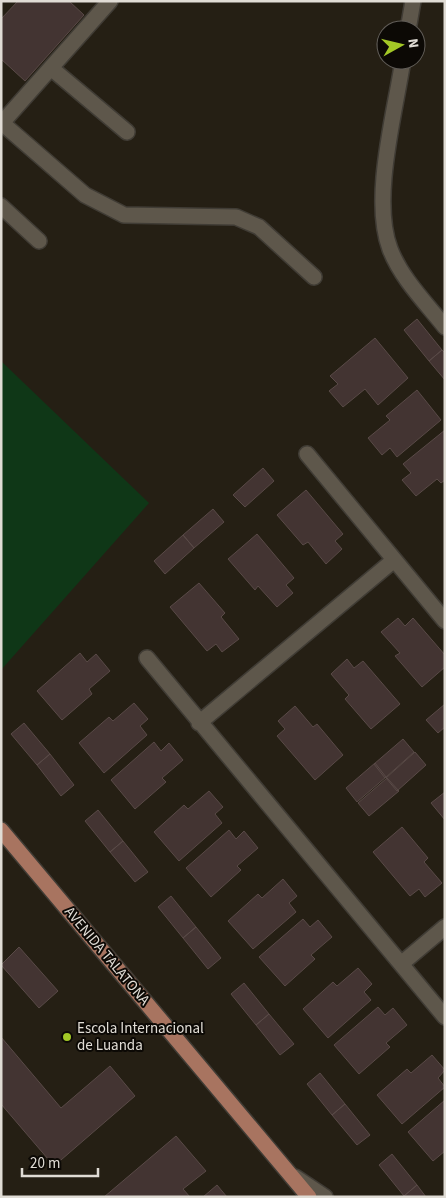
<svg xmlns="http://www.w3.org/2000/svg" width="446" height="1198" viewBox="0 0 446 1198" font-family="'Source Sans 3',sans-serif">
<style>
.green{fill:#0f3717}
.building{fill:#433432;stroke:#594a47}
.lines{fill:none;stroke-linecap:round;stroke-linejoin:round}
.minor-casing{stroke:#403c35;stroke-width:18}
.major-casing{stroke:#403c35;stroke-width:18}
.minor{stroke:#5e574b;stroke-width:15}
.major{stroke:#a87460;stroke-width:15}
.poi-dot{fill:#a3c826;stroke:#0c0905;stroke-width:2}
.labels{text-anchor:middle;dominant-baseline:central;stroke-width:4;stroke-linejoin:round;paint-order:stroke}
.street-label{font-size:15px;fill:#e0dcd5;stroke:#0c0905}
.poi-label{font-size:15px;fill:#e0dcd5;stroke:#0c0905;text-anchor:start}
</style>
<rect width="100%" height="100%" fill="#251f14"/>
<path class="green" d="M 1,361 L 149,503 L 1,670 Z"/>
<path class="building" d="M 18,1 L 69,1 L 84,15 L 25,81 L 1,59 L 1,19 Z
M 417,319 L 442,350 L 429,361 L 404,330 Z
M 375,338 L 408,378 L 378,405 L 365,389 L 343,407 L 329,391 L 338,384 L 330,376 Z
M 442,350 L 445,353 L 445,380 L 429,361 Z
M 417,390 L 441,420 L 397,457 L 390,448 L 382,455 L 368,438 L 390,420 L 386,416 Z
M 445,430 L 445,480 L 441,483 L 437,479 L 416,496 L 402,480 L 411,473 L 403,464 Z
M 263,468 L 274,481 L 245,507 L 233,495 Z
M 306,490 L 343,534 L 335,541 L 342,549 L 326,564 L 308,542 L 303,545 L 277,515 Z
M 213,509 L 224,522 L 194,548 L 183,535 Z
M 257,534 L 294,578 L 286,585 L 293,593 L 277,607 L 258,586 L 255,590 L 228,559 Z
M 183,535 L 194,548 L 165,574 L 154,561 Z
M 199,583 L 225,613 L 221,617 L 239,639 L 222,652 L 216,644 L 207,651 L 170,607 Z
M 398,618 L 405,626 L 413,618 L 445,655 L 445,667 L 422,687 L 395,656 L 400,653 L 381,632 Z
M 80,653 L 87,662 L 96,654 L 110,671 L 89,689 L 92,694 L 62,720 L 37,691 Z
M 347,659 L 354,668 L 363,661 L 400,704 L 371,729 L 345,699 L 349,695 L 331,674 Z
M 134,703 L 148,719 L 140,726 L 147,735 L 104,773 L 79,743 L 109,717 L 113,721 Z
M 445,704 L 445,727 L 438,733 L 426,720 Z
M 295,706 L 313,727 L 317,724 L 343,755 L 315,780 L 277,736 L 285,729 L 278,721 Z
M 24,723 L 50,754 L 37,765 L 11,734 Z
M 403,739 L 414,752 L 385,778 L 374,764 Z
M 154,742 L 161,751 L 169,743 L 183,760 L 162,778 L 166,782 L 135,809 L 111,780 Z
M 415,752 L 426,765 L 397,791 L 386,778 Z
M 50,754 L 74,785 L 61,796 L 37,765 Z
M 375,763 L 386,777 L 357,802 L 346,788 Z
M 387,778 L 399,791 L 369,816 L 358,803 Z
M 209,791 L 223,807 L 215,814 L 222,823 L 179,861 L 154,832 L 184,805 L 188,809 Z
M 445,792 L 445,820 L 431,803 Z
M 98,810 L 123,841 L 110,852 L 85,821 Z
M 402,827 L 428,858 L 424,862 L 442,883 L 425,897 L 419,889 L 410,896 L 373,852 Z
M 229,830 L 236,839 L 244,831 L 258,848 L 237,866 L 241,870 L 211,897 L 186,868 Z
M 123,841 L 148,872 L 135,882 L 110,852 Z
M 283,879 L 297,896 L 289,903 L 296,912 L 253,949 L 228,921 L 258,894 L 262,898 Z
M 171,896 L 196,927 L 183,938 L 158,907 Z
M 303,919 L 310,927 L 318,920 L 332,937 L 311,955 L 315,959 L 285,986 L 259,957 Z
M 196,927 L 221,958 L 208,969 L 183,938 Z
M 19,947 L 58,991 L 39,1008 L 1,965 Z
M 358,968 L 372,984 L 364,992 L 371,1000 L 328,1038 L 303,1009 L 333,982 L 337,986 Z
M 244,983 L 269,1014 L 256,1025 L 231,994 Z
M 378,1007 L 385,1015 L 393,1008 L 407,1025 L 386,1043 L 390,1047 L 359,1074 L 334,1045 Z
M 269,1014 L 294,1044 L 280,1055 L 256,1025 Z
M 1,1037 L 61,1108 L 110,1066 L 135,1096 L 54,1166 L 1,1104 Z
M 432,1055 L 445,1070 L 438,1078 L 445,1087 L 402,1124 L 377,1095 L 407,1069 L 411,1073 Z
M 320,1073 L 345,1104 L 332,1115 L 307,1084 Z
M 445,1100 L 445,1151 L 433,1161 L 408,1132 Z
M 345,1104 L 370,1135 L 357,1145 L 332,1115 Z
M 176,1136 L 206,1171 L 183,1189 L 190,1197 L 104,1197 Z
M 392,1154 L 417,1185 L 404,1196 L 379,1165 Z
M 217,1185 L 227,1197 L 203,1197 Z
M 417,1185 L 426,1197 L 404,1197 L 404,1196 Z"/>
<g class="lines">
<defs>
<path id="minor" d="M 408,30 L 413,1
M 403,60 C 395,113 371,199 390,249 C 401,278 426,303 445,327
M 51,68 L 127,132
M 2,123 L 85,195 L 124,215 L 236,217 L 259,227 L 314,277
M 1,124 L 110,1
M 1,206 L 39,241
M 307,454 L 445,621
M 147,658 L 445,1017
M 199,723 L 394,560
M 401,964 L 445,927
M 295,1177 L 325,1197"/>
<path id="major" d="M 1,830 L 309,1197"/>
</defs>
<use href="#minor" class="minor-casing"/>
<use href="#major" class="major-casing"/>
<use href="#minor" class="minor"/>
<use href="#major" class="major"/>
</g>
<circle class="poi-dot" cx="67" cy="1037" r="5"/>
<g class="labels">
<g class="street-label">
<text transform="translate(107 956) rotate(50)">AVENIDA TALATONA</text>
</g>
<g class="poi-label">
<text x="77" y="1028">Escola Internacional<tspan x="77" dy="17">de Luanda</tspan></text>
</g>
</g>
<rect width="446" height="1198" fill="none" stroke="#e0dcd5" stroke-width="5"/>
<g transform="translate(401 45) rotate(82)"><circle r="24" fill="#0c0905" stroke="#615d58"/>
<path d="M0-4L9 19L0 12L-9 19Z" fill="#a3c826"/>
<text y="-8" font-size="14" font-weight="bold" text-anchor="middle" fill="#e0dcd5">N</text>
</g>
<path d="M22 1168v8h76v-8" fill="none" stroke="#e0dcd5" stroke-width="2.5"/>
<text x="30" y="1168" font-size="15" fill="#e0dcd5" stroke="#0c0905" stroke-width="4" paint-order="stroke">20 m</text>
</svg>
